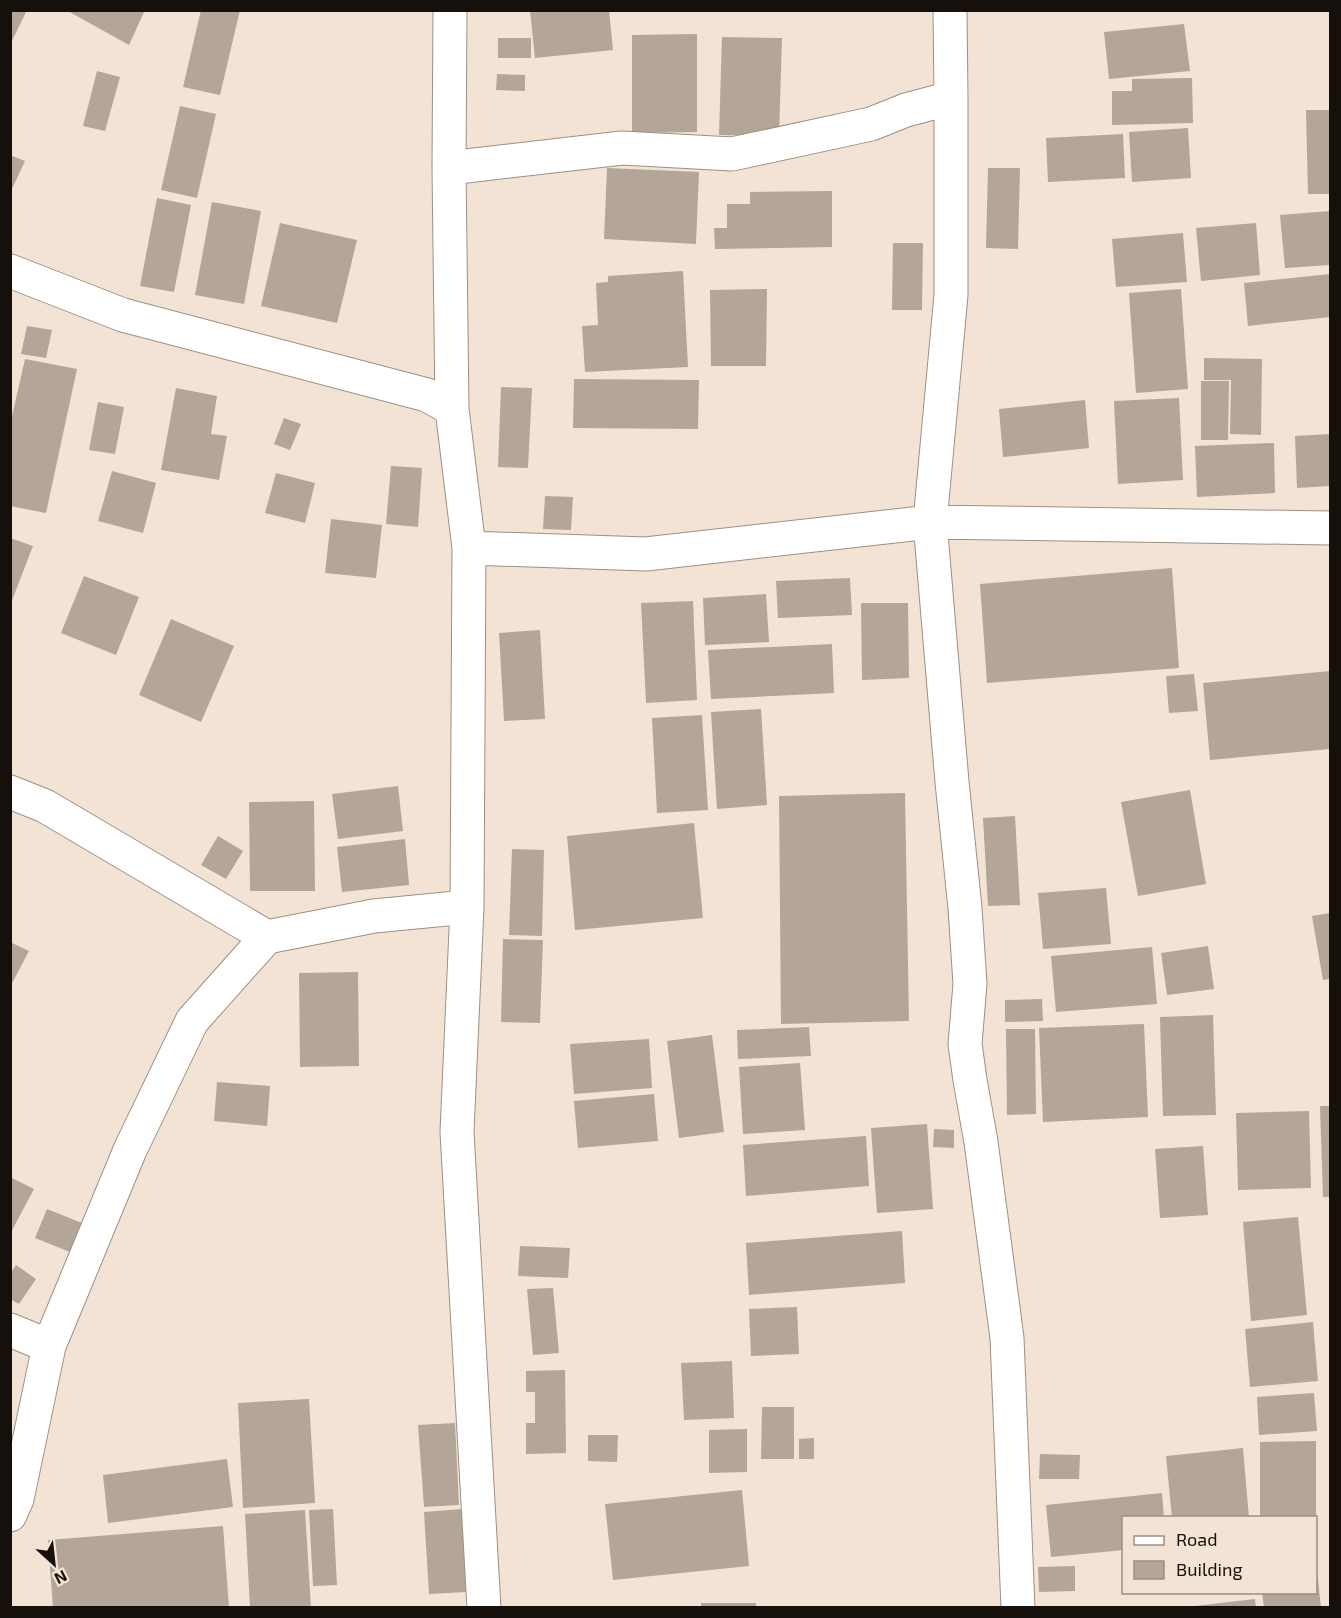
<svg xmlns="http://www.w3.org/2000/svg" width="1341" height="1618" viewBox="0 0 1341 1618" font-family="'Exo 2',sans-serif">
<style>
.building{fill:#b3a598}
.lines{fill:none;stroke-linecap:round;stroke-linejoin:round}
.minor-casing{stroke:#9d9083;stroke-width:35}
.minor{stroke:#fff;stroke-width:33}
</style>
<rect width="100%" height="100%" fill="#f2e3d5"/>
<path class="building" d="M 10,10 L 27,10 L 10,45 Z
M 66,10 L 145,10 L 129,45 Z
M 201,10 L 240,10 L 220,95 L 183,87 Z
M 530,10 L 609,10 L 613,50 L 535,58 Z
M 1184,24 L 1190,71 L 1109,79 L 1104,32 Z
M 697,34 L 697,132 L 632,133 L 632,35 Z
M 722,37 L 782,38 L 779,136 L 719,135 Z
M 498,38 L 531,38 L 531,58 L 498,58 Z
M 97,71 L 120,77 L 105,131 L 83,126 Z
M 497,74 L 525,75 L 525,91 L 496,90 Z
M 1192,78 L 1193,123 L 1112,125 L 1112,91 L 1132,91 L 1132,79 Z
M 180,106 L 216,114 L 197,198 L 161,190 Z
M 1306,110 L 1330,110 L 1330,194 L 1308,194 Z
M 1188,128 L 1191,178 L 1132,182 L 1129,132 Z
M 1123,134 L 1125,178 L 1048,182 L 1046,138 Z
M 10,155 L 25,161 L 10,193 Z
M 607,168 L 699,172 L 696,244 L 604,239 Z
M 988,168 L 1020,168 L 1018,249 L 986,248 Z
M 832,191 L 832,247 L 715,249 L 714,228 L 727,228 L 727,204 L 750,204 L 750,192 Z
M 157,198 L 191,205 L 174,292 L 140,286 Z
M 212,202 L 261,211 L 244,304 L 195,295 Z
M 1330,211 L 1330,265 L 1285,268 L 1280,215 Z
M 280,223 L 357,240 L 337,323 L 261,306 Z
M 1256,223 L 1260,275 L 1201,281 L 1196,228 Z
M 1183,233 L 1187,282 L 1116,287 L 1112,239 Z
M 893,243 L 923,243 L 922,310 L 892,310 Z
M 683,271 L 688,367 L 585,372 L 582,326 L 598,325 L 596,283 L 608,282 L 608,276 Z
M 1330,274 L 1330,317 L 1248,326 L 1244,283 Z
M 767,289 L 766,366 L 711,366 L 710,290 Z
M 1181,289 L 1188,389 L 1136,393 L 1129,293 Z
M 27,326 L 52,330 L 46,358 L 21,354 Z
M 1204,358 L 1262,359 L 1261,435 L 1230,434 L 1231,380 L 1204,380 Z
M 25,359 L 77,369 L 46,513 L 10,506 L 10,425 Z
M 574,379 L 699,380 L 698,429 L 573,428 Z
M 1201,381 L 1229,381 L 1228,440 L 1201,440 Z
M 501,387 L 532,388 L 528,468 L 498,467 Z
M 176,388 L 217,396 L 211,434 L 227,436 L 219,480 L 161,470 Z
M 1179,398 L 1183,480 L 1118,484 L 1114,401 Z
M 1085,400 L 1089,448 L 1003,457 L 999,409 Z
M 98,402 L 124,407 L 115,454 L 89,450 Z
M 284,418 L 301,424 L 290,450 L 274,444 Z
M 1330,434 L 1330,486 L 1297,488 L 1295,436 Z
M 1274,443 L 1275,493 L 1197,497 L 1195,446 Z
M 391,466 L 422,468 L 418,527 L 386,524 Z
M 112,471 L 156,483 L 143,533 L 98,521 Z
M 276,473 L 315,483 L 305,523 L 265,513 Z
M 545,496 L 573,497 L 571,530 L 543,529 Z
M 331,519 L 382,525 L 376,578 L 325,573 Z
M 10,538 L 33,546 L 11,603 L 10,603 Z
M 1172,568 L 1179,668 L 987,683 L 980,584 Z
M 84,576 L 139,597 L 116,655 L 61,633 Z
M 850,578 L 852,615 L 778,618 L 776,581 Z
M 766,594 L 769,642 L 705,645 L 703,598 Z
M 693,601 L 697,700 L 646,703 L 641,603 Z
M 861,603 L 908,603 L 909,678 L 862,680 Z
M 171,619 L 234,646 L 201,722 L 139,695 Z
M 540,630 L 545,719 L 504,721 L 499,633 Z
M 832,644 L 834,693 L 711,699 L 708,650 Z
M 1330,671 L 1330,749 L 1210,760 L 1203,683 Z
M 1194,674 L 1198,711 L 1169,713 L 1166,676 Z
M 761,709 L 767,805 L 717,809 L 711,712 Z
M 702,715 L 708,810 L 657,813 L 652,718 Z
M 398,786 L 403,831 L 338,839 L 332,794 Z
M 1190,790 L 1206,884 L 1138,896 L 1121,802 Z
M 905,793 L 909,1021 L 781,1024 L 779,796 Z
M 314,801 L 315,891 L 250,891 L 249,802 Z
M 1015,816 L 1020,905 L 988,906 L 983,818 Z
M 694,823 L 703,918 L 575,930 L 567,836 Z
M 218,836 L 243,851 L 226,879 L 201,865 Z
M 405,839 L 409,885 L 342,892 L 337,847 Z
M 512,849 L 544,850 L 542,936 L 509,935 Z
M 1106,888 L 1111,944 L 1043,949 L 1038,893 Z
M 1330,913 L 1330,979 L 1323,980 L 1312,916 Z
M 503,939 L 543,940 L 540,1023 L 501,1022 Z
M 10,942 L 29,951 L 10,987 Z
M 1208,946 L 1214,989 L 1167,995 L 1161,953 Z
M 1152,947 L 1157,1004 L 1056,1012 L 1051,956 Z
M 358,972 L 359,1066 L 300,1067 L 299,973 Z
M 1042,999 L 1043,1021 L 1005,1022 L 1005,1000 Z
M 1213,1015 L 1216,1115 L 1163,1116 L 1160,1017 Z
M 1144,1024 L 1148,1117 L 1043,1122 L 1039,1028 Z
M 809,1027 L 811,1056 L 738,1059 L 737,1030 Z
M 1006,1029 L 1035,1029 L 1036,1114 L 1007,1115 Z
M 712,1035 L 724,1132 L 679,1138 L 667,1041 Z
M 649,1039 L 652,1088 L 574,1094 L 570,1044 Z
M 800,1063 L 805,1130 L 743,1134 L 739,1067 Z
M 217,1082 L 270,1086 L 267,1126 L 214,1121 Z
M 654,1094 L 658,1141 L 578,1148 L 574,1101 Z
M 1320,1106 L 1330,1106 L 1330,1197 L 1323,1197 Z
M 1309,1111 L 1311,1188 L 1238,1190 L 1236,1113 Z
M 927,1124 L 933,1209 L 877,1213 L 871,1128 Z
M 934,1129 L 954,1130 L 954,1148 L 933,1147 Z
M 866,1136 L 869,1186 L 746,1196 L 743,1145 Z
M 1203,1146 L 1208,1215 L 1160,1218 L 1155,1149 Z
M 10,1177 L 34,1189 L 10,1234 Z
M 47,1209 L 87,1225 L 75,1254 L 35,1238 Z
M 1298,1217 L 1307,1315 L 1251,1321 L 1243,1222 Z
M 902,1231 L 905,1283 L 749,1295 L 746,1243 Z
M 520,1246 L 570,1248 L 568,1278 L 518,1276 Z
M 16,1265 L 36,1279 L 19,1304 L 10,1299 L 10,1274 Z
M 553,1288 L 559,1353 L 533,1355 L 527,1289 Z
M 797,1307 L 799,1354 L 751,1356 L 749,1309 Z
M 1313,1322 L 1318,1381 L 1250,1387 L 1245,1329 Z
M 732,1361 L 734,1418 L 684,1420 L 681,1363 Z
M 565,1370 L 566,1453 L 526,1454 L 526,1423 L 535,1423 L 535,1392 L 526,1392 L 526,1371 Z
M 1314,1393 L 1317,1431 L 1259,1435 L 1257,1397 Z
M 309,1399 L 315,1503 L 243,1508 L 238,1403 Z
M 762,1407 L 794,1407 L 794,1459 L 761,1459 Z
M 455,1423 L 459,1505 L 424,1507 L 418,1425 Z
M 747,1429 L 747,1472 L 709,1473 L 709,1430 Z
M 588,1435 L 618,1435 L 617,1462 L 588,1461 Z
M 814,1438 L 814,1459 L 799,1459 L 799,1439 Z
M 1316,1441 L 1316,1518 L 1260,1518 L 1260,1442 Z
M 1243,1448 L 1249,1518 L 1172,1518 L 1166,1456 Z
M 1040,1454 L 1080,1455 L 1079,1479 L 1039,1479 Z
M 227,1459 L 233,1507 L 108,1523 L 103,1475 Z
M 742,1490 L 749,1566 L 613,1580 L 605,1504 Z
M 1162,1493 L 1164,1518 L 1124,1518 L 1124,1550 L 1051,1557 L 1046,1505 Z
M 333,1509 L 337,1585 L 313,1586 L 309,1510 Z
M 462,1509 L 466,1592 L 429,1594 L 424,1512 Z
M 305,1510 L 311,1608 L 250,1608 L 245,1514 Z
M 223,1526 L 229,1608 L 53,1608 L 48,1540 Z
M 1075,1566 L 1075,1591 L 1039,1592 L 1038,1567 Z
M 1316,1570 L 1317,1570 L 1321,1608 L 1264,1608 L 1262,1592 L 1316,1592 Z
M 1255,1599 L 1256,1608 L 1195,1608 L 1195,1606 Z
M 701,1603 L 756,1603 L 756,1608 L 701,1608 Z"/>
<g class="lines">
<defs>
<path id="minor" d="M 450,10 L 449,168 L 452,409 L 469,548 L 467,907 L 457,1132 L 484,1608
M 951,98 L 951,295 L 930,522 L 952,782 L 965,908 L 970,984 L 965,1044 L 970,1080 L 981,1142 L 1007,1338 L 1018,1608
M 449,168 L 622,148 L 732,154 L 871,124 L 906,110 L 951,98 L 950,10
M 10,271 L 123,315 L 427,395 L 452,409
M 469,548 L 646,554 L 930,522 L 1330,528
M 10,792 L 45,806 L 267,937
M 10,1330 L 49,1346 L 17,1499 L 10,1515
M 49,1346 L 130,1150 L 192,1021 L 267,937 L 374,916 L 467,907"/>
</defs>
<use href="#minor" class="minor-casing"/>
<use href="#minor" class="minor"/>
</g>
<rect width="1341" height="1618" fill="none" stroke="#15100c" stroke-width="24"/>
<rect x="1122" y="1516" width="195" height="78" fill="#f2e3d5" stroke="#9a8f85" stroke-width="1.5"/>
<rect x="1134" y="1536" width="30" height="9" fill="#ffffff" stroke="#9a8f85" stroke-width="1.5"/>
<text x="1176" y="1546" font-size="18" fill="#15100c">Road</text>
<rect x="1134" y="1561" width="30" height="18" fill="#b3a598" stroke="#9a8f85" stroke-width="1.5"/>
<text x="1176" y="1576" font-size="18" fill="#15100c">Building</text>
<g transform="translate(54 1564) rotate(153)" stroke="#f2e3d5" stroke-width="4.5" paint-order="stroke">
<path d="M0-4.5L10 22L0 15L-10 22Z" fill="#15100c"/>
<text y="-9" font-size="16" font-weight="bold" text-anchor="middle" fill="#15100c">N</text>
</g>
</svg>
